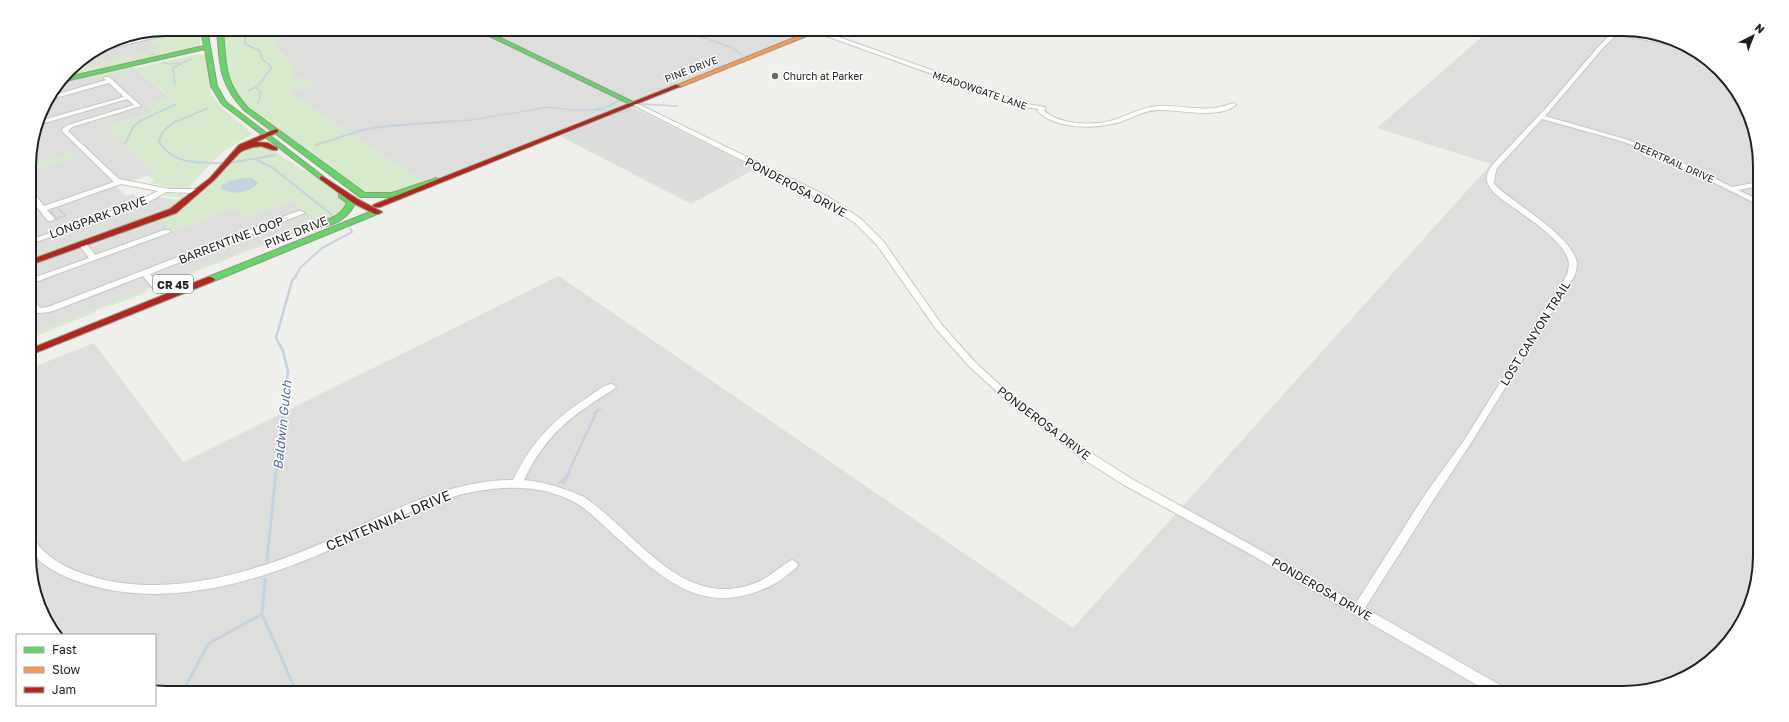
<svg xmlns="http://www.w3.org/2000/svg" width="1789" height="722" viewBox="0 0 1789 722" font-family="'Golos Text',sans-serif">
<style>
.built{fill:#dededc}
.religious{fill:#dddddc}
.grass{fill:#d7eacd}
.water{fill:#c2d3df}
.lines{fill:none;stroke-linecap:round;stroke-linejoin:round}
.stream-far3{stroke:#c2d3df;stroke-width:1.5}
.stream-far2{stroke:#c2d3df;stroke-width:2}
.stream-far1{stroke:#c2d3df;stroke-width:2.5}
.stream{stroke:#c2d3df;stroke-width:3}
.street-casing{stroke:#c6c6c4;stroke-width:2}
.fast-casing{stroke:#939884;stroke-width:2}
.slow-casing{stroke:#939884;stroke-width:2}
.jam-casing{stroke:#939884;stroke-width:2}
.street{fill:#fdfdfc;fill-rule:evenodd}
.fast{fill:#63d668;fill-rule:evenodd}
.slow{fill:#ff974d;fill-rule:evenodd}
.jam{fill:#b3261e;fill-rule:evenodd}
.poi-dot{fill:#696968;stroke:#fff;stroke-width:1.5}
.labels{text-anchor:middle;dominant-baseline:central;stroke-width:3;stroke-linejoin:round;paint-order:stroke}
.far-street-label{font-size:10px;fill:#212121;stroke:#fff}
.far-poi-label{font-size:10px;fill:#212121;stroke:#fff;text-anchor:start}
.shield{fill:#fff;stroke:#646464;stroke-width:1}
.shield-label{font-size:11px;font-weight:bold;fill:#212121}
.street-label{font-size:12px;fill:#212121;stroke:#fff}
.water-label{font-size:13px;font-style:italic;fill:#566fa9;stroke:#fff}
.near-street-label{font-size:14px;fill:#212121;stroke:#fff}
.rim{fill:none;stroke:#212121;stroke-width:2}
</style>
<rect width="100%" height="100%" fill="#efefeb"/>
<path class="built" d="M 166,29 L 194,29 L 151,40 L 161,48 L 68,72 L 76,63 L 114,39 Z
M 278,29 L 816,29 L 425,183 L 288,92 L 314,85 L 290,80 L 283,55 L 276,47 L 279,33 Z
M 1491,29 L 1623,29 L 1667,36 L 1726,76 L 1746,106 L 1759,148 L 1760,556 L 1753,600 L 1732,639 L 1706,665 L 1667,686 L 1632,693 L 166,693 L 155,691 L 155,635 L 57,635 L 32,583 L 31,368 L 94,343 L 183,462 L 559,276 L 1073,628 L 1491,164 L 1377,128 Z
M 132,66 L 171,98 L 146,105 L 155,112 L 107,127 L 155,173 L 116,186 L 126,196 L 133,194 L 140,200 L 150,195 L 182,201 L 161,219 L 172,231 L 234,208 L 244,218 L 291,201 L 318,222 L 30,335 L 29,157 L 43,106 L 61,82 Z"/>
<path class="religious" d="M 626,108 L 634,108 L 757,168 L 691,204 L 560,136 Z"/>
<path class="grass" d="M 194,29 L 200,29 L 200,47 L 63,79 L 68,72 L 160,48 L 150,40 Z
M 225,29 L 278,29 L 280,33 L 276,47 L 282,55 L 285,54 L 294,66 L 291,80 L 302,77 L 314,85 L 288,92 L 425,183 L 400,192 L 367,193 L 245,104 C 228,89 224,64 224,42 C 224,37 225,33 225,29 Z
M 198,54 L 205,55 C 207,66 208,78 210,89 C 216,108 239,120 252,134 L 224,151 L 214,160 L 189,187 L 177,189 L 151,183 L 155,179 L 149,177 L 149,175 L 154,172 L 106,127 L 154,113 L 146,105 L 171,97 L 135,68 L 99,78 L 94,74 L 132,66 L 135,68 Z
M 268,145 C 276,152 285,159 293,164 C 310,174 338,188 348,205 L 334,218 L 194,272 L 195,273 L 168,283 L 161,283 L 317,223 L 291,201 L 244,218 L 234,208 L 172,231 L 160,219 L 227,168 L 242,150 L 249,146 Z
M 72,153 L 76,157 L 29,172 L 29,166 Z
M 168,193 L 184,194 L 185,196 L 176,206 L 152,217 L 30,260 L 30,258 L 166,209 L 180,198 L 160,195 Z
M 147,289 L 145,293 L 111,306 L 110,305 L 95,311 L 96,312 L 34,337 L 30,337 L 46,328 Z"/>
<path class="water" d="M 242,178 L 252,178 L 258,183 C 252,193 231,196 221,188 L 222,185 L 233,180 Z"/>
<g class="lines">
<path class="stream-far3" d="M 678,29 L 731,47 L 742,55
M 151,54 L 156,55
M 162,62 L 169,64 L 179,63
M 184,62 L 191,59
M 175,86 L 173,68 L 184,62
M 255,87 L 261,92 L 258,103
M 248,91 L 259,85 L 272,67 L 262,59 L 260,51 L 245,44 L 245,38 L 255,29
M 642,104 L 677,106
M 597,109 L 609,106 L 620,100
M 616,112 L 626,112 L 631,109
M 138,122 L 176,104
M 175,122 L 208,108
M 440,122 L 472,120 L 549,107 L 573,110 L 606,110"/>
<path class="stream-far2" d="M 176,121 C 168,127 161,131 159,142 C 174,165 199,163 224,163
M 125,143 L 134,126 L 140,121
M 316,145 L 362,130 L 388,126 L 454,121
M 255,159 L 273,168 L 332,215
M 229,163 L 275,155
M 51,212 L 56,218
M 57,220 L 57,218 L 66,216 L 59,209
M 295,277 L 300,268 L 322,248 L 352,232 L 350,228"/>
<path class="stream-far1" d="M 594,413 L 600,409
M 276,473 L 288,371 L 283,351 L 276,338 L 292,281 L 296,276
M 568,473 L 597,411"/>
<path class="stream" d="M 566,478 L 569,472
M 560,482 L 566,478 L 564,483
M 267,560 L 276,472
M 265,579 L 262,614 L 297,693
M 182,693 L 208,644 L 262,614"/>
<defs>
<path id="street" d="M 1616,29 L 1622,29 L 1620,31 L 1679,44 L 1685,48 L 1617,34 L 1602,49 L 1545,116 L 1625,139 L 1658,151 L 1732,187 L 1759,182 L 1759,186 L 1738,190 L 1759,200 L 1759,205 L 1654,153 L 1621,141 L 1542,119 L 1497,168 L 1495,175 L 1494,184 C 1514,204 1572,235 1577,263 C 1577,267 1576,271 1575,275 L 1471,443 L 1434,499 L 1365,608 L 1507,689 L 1509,693 L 1491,693 L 1252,555 L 1124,485 L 1080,457 L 1008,402 L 969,366 L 936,329 L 877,245 L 855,223 L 821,200 L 629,103 L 634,102 L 827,196 L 861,219 L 883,241 L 942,325 L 975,362 L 1014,398 L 1088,451 L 1132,479 L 1356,603 L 1426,493 L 1465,439 L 1567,275 C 1568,271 1569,267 1569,263 C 1565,239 1521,214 1503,200 C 1498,196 1490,190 1488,184 C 1484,177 1490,167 1495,162 L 1547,107 L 1598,47 Z
M 815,30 L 819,30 L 1027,104 L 1045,107 L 1046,108 L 1044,111 C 1062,126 1096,126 1117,119 C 1130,114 1143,107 1158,106 C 1177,105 1196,110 1215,108 C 1222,107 1227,105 1233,103 L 1236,105 C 1218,120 1180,109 1158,110 C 1144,110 1133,118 1120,122 C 1095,129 1059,130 1038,112 L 1038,109 L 1024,107 L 815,32 Z
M 155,34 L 158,36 L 157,37 L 91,53 L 98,49 Z
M 105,77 L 109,77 L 141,106 L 72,127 L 68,131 L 119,179 L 170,189 L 195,189 L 199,191 L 195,193 L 166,192 L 142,206 L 30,244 L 30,240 L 136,202 L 158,191 L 121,184 L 47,210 L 55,219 L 51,221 L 48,221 L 30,198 L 30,192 L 33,192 L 44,206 L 114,182 L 63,132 L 62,129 L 68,125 L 134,105 L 127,99 L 38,125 L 39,121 L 124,97 L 109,83 L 48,100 L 51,96 L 106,80 L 104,78 Z
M 298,211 L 301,211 L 305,213 L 150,274 L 163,290 L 162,292 L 156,292 L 143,276 L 53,311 C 39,314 30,316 30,299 L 33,299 L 40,308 L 48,307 Z
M 164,230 L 170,230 L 171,232 L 30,284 L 30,279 L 89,258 L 78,244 L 79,242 L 85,242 L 95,255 Z
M 611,384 L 614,385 L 616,387 L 614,389 C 571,416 546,434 524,480 C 545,482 564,488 584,497 C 638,533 684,615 760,581 C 770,576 779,568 788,562 L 792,560 L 796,562 L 798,565 L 796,568 C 787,575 778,583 768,587 C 701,618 662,578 614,535 C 601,524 590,511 576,503 C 546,486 511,485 478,491 C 431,499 388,522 345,543 C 272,577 183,607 101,588 C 76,582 50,573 31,553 L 31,540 L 35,541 C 52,564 78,573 105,580 C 180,597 268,568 336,537 C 392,511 450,480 513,480 C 532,442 551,421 587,398 C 594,393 602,386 611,384 Z"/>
<path id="fast" d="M 201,29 L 207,29 L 217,86 L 226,102 L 324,177 L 324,179 L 320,179 L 222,104 L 211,86 L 205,49 L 61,82 L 64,78 L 204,46 Z
M 217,29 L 223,29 C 226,63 223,81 248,108 L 365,193 L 392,193 L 434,179 L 436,178 L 439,180 L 393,197 L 360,197 L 244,110 C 218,82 220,65 217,29 Z
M 475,29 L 482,29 L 635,103 L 630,104 Z
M 339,193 L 345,193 L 354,201 L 355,203 C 350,215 334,228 320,226 L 320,222 C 331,219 342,215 347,203 L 339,197 Z
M 375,210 L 378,210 L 382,212 L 214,281 L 211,281 L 207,279 L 208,277 Z"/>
<path id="slow" d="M 816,29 L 824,29 L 680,87 L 675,86 Z"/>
<path id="jam" d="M 676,85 L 681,86 L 380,207 L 374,207 L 373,205 Z
M 276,129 L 278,130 L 278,132 L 256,142 L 268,143 L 277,148 L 277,150 L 273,150 L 261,146 L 253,147 L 244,150 L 239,153 L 214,180 L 176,213 L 30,265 L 30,260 L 170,209 L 210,178 L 239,145 Z
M 322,176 L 359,200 L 382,212 L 378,214 L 375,214 L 353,203 L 320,179 L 320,177 Z
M 208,277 L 211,277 L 215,279 L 214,281 L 30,355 L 30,349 Z"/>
</defs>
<use href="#street" class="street-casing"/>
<use href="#fast" class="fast-casing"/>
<use href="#slow" class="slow-casing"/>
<use href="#jam" class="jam-casing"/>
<use href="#street" class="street"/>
<use href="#fast" class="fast"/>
<use href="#slow" class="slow"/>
<use href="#jam" class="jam"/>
</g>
<circle class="poi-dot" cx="775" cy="76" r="4"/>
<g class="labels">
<g class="far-street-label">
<text transform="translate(691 69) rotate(-21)">PINE DRIVE</text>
<text transform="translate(980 90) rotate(19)">MEADOWGATE LANE</text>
<text transform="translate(1674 162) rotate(24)">DEERTRAIL DRIVE</text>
</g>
<g class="far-poi-label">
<text x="783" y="76">Church at Parker</text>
</g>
<rect class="shield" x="153" y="275" width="40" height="18" rx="3"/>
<g class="shield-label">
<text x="173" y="284">CR 45</text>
</g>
<g class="street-label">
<text transform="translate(796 187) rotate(28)">PONDEROSA DRIVE</text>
<text transform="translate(98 217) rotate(-20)">LONGPARK DRIVE</text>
<text transform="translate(296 232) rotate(-22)">PINE DRIVE</text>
<text transform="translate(231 240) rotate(-21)">BARRENTINE LOOP</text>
<text transform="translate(1535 333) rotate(-58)">LOST CANYON TRAIL</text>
<text transform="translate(1044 423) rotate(37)">PONDEROSA DRIVE</text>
<text transform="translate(1322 589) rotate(30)">PONDEROSA DRIVE</text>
</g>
<g class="water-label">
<text transform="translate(282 425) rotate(-84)">Baldwin Gulch</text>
</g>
<g class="near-street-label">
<text transform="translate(388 520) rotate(-23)">CENTENNIAL DRIVE</text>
</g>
</g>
<path d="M0 0H1789V722H0ZM166 36H1623A130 130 0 0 1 1753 166V556A130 130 0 0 1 1623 686H166A130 130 0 0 1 36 556V166A130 130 0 0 1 166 36Z" fill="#fff" fill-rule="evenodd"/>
<path class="rim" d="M166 36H1623A130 130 0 0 1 1753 166V556A130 130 0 0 1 1623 686H166A130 130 0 0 1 36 556V166A130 130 0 0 1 166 36Z"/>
<rect x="16" y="634" width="140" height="72" fill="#ffffff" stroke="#a6a6a6"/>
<rect x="24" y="647" width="20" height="6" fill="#63d668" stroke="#a6a6a6"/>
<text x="52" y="654" font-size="12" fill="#212121">Fast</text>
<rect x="24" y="667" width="20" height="6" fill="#ff974d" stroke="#a6a6a6"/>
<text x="52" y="674" font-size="12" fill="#212121">Slow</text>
<rect x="24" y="687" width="20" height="6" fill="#b3261e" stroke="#a6a6a6"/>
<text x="52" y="694" font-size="12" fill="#212121">Jam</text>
<g transform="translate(1753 36) rotate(42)" stroke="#ffffff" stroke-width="3" paint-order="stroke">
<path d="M0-3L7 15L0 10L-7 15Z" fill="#212121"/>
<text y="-6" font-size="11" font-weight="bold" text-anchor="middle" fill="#212121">N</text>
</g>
</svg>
